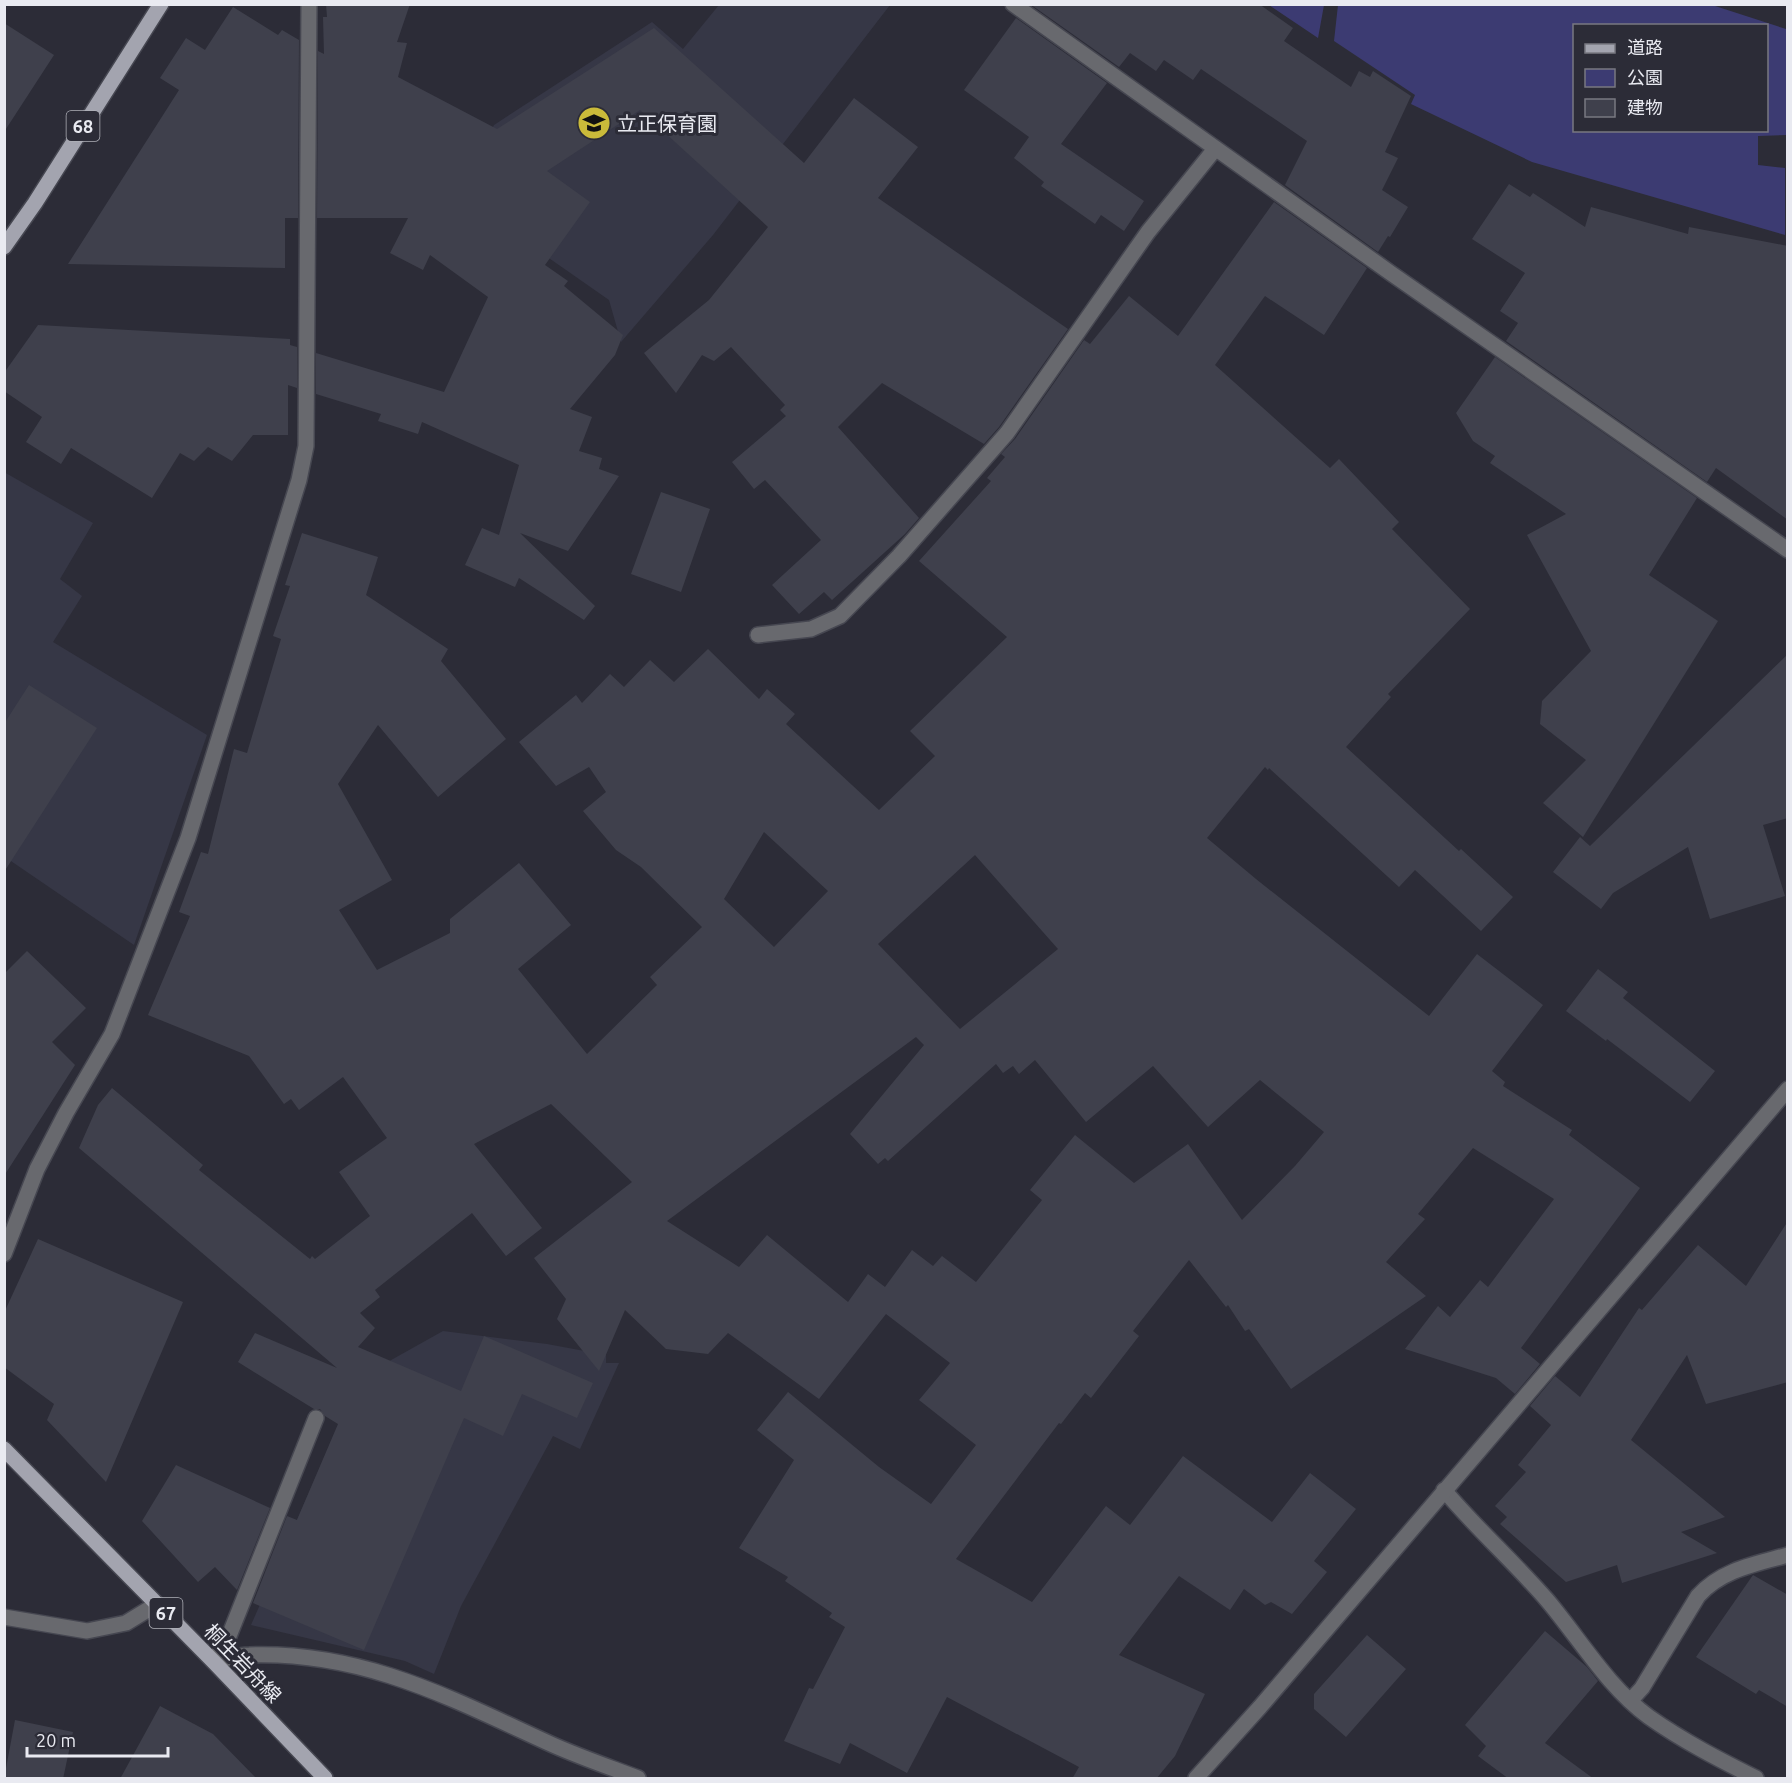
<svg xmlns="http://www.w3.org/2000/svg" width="1792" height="1783" viewBox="0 0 1792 1783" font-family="Ubuntu,'Noto Sans JP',sans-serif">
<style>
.built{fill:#363746}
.green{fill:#3c3b72;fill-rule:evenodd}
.building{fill:#3f404c;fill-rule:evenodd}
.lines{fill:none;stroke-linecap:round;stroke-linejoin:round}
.minor-casing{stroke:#464751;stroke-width:18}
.tertiary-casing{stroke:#464751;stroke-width:18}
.primary-casing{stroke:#464751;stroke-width:18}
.minor{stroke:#68696e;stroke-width:15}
.tertiary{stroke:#68696e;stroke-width:15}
.primary{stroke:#a3a4af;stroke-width:15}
.labels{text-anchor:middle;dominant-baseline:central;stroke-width:6;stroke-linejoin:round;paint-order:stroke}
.shield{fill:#2c2c37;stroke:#b0b1b9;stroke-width:1.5}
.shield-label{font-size:18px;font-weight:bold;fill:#e9eaf1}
.poi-label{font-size:20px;fill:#e9eaf1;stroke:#2c2c37;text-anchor:start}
.street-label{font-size:20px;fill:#e9eaf1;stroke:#2c2c37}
</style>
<rect width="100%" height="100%" fill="#2c2c37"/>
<path class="built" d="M 719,5 L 890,5 L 713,235 L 621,342 L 609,300 L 470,203 L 484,143 L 494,125 L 652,22 L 683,49 Z
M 4,472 L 93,523 L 60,579 L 82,596 L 53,642 L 207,735 L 134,945 L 5,857 Z
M 443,1331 L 547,1344 L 606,1355 L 606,1363 L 619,1363 L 580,1449 L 553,1436 L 461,1606 L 434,1674 L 405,1661 L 251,1625 L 359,1378 Z"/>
<path class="green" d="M 1269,5 L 1324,5 L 1318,38 Z
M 1338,5 L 1712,5 L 1786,29 L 1788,32 L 1787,135 L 1758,136 L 1758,165 L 1785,168 L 1785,235 L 1532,162 L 1411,104 L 1415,95 L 1334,41 ZM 1574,26 L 1766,26 L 1766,130 L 1574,130 Z"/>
<path class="building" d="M 326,4 L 410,4 L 397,42 L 407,43 L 398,77 L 497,129 L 654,28 L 804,163 L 854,98 L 918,147 L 878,198 L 1068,329 L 999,427 L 984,444 L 882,383 L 838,427 L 919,518 L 905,534 L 832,600 L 824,592 L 799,614 L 772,585 L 821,540 L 765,480 L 754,489 L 732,462 L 786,416 L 780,410 L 785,405 L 731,347 L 714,361 L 702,355 L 676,393 L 644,353 L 709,300 L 768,227 L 640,110 L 547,171 L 590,202 L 545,265 L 568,281 L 564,286 L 623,335 L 615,355 L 570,409 L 592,417 L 579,451 L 602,458 L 599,469 L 619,476 L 568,551 L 520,533 L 595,606 L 584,620 L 519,578 L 515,587 L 465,565 L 482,528 L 499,535 L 519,465 L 422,422 L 418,434 L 378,421 L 381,414 L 316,394 L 316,353 L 444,392 L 488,297 L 430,255 L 423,270 L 390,253 L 408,218 L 317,218 L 318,51 L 324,54 L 323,17 L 327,17 Z
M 1030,4 L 1259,4 L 1293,28 L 1284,41 L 1351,87 L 1359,71 L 1370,77 L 1373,71 L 1411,96 L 1385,152 L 1398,158 L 1382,190 L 1408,207 L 1390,237 L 1388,236 L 1378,252 L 1285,185 L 1307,141 L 1201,69 L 1193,80 L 1164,60 L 1156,71 L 1130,53 L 1119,67 Z
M 233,7 L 278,35 L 282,30 L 299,40 L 298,218 L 285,218 L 285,268 L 68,264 L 179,90 L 160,78 L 186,38 L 205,50 Z
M 1016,18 L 1107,83 L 1061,144 L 1144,201 L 1124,231 L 1101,215 L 1095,224 L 1041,186 L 1044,182 L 1014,158 L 1029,137 L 964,90 Z
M 4,23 L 54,55 L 4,132 Z
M 1509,184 L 1530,197 L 1533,193 L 1585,227 L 1591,207 L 1688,234 L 1689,227 L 1788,246 L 1788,520 L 1716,468 L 1707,482 L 1506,341 L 1518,323 L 1500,311 L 1525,273 L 1472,239 Z
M 1274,202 L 1367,268 L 1324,335 L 1265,296 L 1215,365 L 1330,468 L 1339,459 L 1399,522 L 1392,529 L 1470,609 L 1388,694 L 1391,697 L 1346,747 L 1459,851 L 1461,849 L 1513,897 L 1481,931 L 1415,870 L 1399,887 L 1269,768 L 1268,770 L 1265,767 L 1207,838 L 1256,879 L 1429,1016 L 1477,954 L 1543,1005 L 1492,1071 L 1505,1082 L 1503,1086 L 1572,1130 L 1569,1135 L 1640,1188 L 1521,1348 L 1540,1364 L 1515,1394 L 1496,1378 L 1405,1349 L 1438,1306 L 1450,1317 L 1480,1280 L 1488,1287 L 1554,1199 L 1473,1148 L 1418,1214 L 1425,1219 L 1386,1262 L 1426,1296 L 1291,1389 L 1249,1329 L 1245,1331 L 1228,1305 L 1226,1307 L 1189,1260 L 1133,1331 L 1139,1336 L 1091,1398 L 1085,1393 L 1061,1424 L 1059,1423 L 956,1559 L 1032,1602 L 1106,1506 L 1130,1525 L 1183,1456 L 1272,1522 L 1310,1473 L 1356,1509 L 1314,1561 L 1327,1572 L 1292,1614 L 1271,1602 L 1265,1605 L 1244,1589 L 1230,1610 L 1179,1576 L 1119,1655 L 1205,1694 L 1175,1756 L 1156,1779 L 1072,1779 L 1079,1767 L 947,1697 L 907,1773 L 850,1743 L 840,1764 L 784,1741 L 809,1688 L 813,1689 L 845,1627 L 829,1617 L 832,1613 L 785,1581 L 788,1577 L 739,1548 L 794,1460 L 757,1430 L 788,1392 L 879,1467 L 931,1504 L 976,1445 L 919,1400 L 950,1363 L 886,1314 L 819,1399 L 728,1333 L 708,1354 L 666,1349 L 625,1310 L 599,1371 L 557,1319 L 566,1299 L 534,1258 L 632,1182 L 551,1104 L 474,1144 L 542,1228 L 506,1256 L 472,1213 L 375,1290 L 380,1297 L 360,1313 L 375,1328 L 358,1347 L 461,1391 L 484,1336 L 593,1383 L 577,1418 L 522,1394 L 503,1436 L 464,1418 L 364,1650 L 253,1603 L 287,1516 L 297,1520 L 338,1424 L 325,1416 L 320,1409 L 314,1409 L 238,1362 L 255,1333 L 337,1368 L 79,1148 L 98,1105 L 112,1088 L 203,1165 L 199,1170 L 310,1259 L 312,1256 L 315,1259 L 370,1216 L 339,1172 L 387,1138 L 343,1077 L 299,1110 L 291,1099 L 284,1104 L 249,1056 L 148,1015 L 190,916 L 179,912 L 201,852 L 208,854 L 234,749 L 247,753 L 281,639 L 273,636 L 290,586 L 285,585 L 302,533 L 378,557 L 366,595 L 448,649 L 441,661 L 506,739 L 438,797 L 378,725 L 338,784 L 392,880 L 339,910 L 377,970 L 450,933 L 450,919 L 519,863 L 571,925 L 518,969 L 587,1054 L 657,985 L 650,977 L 702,927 L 641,867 L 616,850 L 583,811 L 606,792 L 589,767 L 556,786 L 519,742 L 576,695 L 582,703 L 610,674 L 624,687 L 650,660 L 674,682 L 708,649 L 759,699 L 767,689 L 795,714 L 786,724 L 879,810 L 935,756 L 910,731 L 1007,637 L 919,561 L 991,481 L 987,478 L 1005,457 L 1001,454 L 1015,439 L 1084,340 L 1090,344 L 1129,296 L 1178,336 ZM 764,832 L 828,891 L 774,947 L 724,899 ZM 975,855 L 1058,949 L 960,1029 L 878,944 ZM 916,1037 L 924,1045 L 850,1134 L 878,1164 L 885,1158 L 888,1161 L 996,1064 L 1003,1073 L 1013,1066 L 1019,1074 L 1035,1060 L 1086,1122 L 1153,1066 L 1208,1127 L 1260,1080 L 1324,1132 L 1295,1166 L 1242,1220 L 1188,1144 L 1134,1183 L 1075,1135 L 1030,1190 L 1042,1200 L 976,1282 L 942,1256 L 933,1266 L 912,1250 L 885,1287 L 868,1274 L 848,1302 L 767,1235 L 739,1267 L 667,1221 Z
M 38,325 L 290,339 L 290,345 L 297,347 L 297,388 L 288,385 L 288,435 L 253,435 L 232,461 L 208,447 L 194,461 L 180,453 L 152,498 L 71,448 L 61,464 L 26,442 L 42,417 L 4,391 L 4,373 Z
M 1495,357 L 1697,498 L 1649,575 L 1718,621 L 1583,837 L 1543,803 L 1586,760 L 1540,724 L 1542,701 L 1591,651 L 1527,535 L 1566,514 L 1490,463 L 1495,456 L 1473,441 L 1456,413 Z
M 661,492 L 710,509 L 681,592 L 631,574 Z
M 1788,654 L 1788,818 L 1763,825 L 1785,896 L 1710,919 L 1688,847 L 1613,893 L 1601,909 L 1553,872 L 1580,837 L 1590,846 Z
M 29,685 L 97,728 L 4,872 L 4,724 Z
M 27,951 L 86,1008 L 52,1042 L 75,1065 L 4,1176 L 4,974 Z
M 1598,969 L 1628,992 L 1623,998 L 1715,1071 L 1690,1102 L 1607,1039 L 1606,1041 L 1566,1011 Z
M 1788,1221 L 1788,1382 L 1706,1404 L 1687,1355 L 1631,1440 L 1725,1517 L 1681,1532 L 1717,1553 L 1622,1583 L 1617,1565 L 1566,1582 L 1500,1524 L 1507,1517 L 1495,1506 L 1526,1472 L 1518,1465 L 1551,1425 L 1530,1406 L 1555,1376 L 1580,1397 L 1639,1308 L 1642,1310 L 1698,1245 L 1746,1286 Z
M 38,1239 L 183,1302 L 106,1482 L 47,1420 L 54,1404 L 4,1367 L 4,1313 Z
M 176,1465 L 270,1508 L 237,1590 L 215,1567 L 198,1582 L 142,1521 Z
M 1753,1575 L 1788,1595 L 1788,1707 L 1759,1690 L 1756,1694 L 1696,1657 Z
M 1545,1631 L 1587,1667 L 1598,1681 L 1545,1743 L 1594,1779 L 1509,1779 L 1478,1756 L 1486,1746 L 1465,1725 Z
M 1367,1635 L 1406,1669 L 1346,1737 L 1314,1709 L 1314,1694 Z
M 160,1706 L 213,1734 L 257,1779 L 120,1779 Z
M 15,1720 L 73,1732 L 63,1779 L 4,1779 Z"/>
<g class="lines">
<defs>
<path id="minor" d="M 1013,4 L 1392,274 L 1788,550
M 758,635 L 811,629 L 840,616 L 899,556 L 1007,433 L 1148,232 L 1215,149
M 4,1254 L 37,1169 L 66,1113 L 112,1034 L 188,838 L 299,480 L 306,446 L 309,4
M 1444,1490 C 1476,1528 1514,1562 1547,1600 C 1580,1639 1607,1686 1649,1717 C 1683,1741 1720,1760 1756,1778
M 4,1617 L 87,1631 L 126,1623 L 157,1604
M 213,1661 C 225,1659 238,1655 249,1655 C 364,1651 452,1699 553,1745 C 580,1757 609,1767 638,1778
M 213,1661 L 229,1636 L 316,1418
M 1631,1700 L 1642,1688 L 1698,1596 C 1721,1570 1755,1564 1788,1555"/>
<path id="tertiary" d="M 1196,1778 L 1260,1707 L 1788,1089"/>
<path id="primary" d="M 4,247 L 35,203 L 161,4
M 4,1449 L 213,1661 L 325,1778"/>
</defs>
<use href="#minor" class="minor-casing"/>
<use href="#tertiary" class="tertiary-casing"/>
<use href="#primary" class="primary-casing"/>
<use href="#minor" class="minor"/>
<use href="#tertiary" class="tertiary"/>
<use href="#primary" class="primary"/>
</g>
<defs>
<symbol id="school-disc" viewBox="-11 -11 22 22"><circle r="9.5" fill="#caba3a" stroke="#2c2c37"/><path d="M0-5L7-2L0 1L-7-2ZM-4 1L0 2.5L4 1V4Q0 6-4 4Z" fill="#111"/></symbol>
</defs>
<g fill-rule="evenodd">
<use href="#school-disc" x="575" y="104" width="38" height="38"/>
</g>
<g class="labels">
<g class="shield">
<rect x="66.5" y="111" width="33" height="30" rx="4.5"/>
<rect x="149.5" y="1598" width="33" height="30" rx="4.5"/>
</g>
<g class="shield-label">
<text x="83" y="126">68</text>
<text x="166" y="1613">67</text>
</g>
<g class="poi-label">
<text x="617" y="123">立正保育園</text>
</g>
<g class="street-label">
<text transform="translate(243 1663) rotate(46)">桐生岩舟線</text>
</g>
</g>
<rect width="1792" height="1783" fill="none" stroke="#e9eaf1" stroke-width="12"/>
<rect x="1573" y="24" width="195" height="108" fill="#2c2c37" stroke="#787881" stroke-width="1.5"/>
<rect x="1585" y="44" width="30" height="9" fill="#a3a4af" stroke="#787881" stroke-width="1.5"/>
<text x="1627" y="54" font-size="18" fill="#e9eaf1">道路</text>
<rect x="1585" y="69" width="30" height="18" fill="#3c3b72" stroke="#787881" stroke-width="1.5"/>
<text x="1627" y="84" font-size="18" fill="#e9eaf1">公園</text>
<rect x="1585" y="99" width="30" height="18" fill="#3f404c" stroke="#787881" stroke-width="1.5"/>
<text x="1627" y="114" font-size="18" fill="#e9eaf1">建物</text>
<path d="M27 1747v9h141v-9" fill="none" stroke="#e9eaf1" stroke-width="3"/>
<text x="36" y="1747" font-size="18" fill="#e9eaf1" stroke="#2c2c37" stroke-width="4.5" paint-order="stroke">20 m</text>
</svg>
